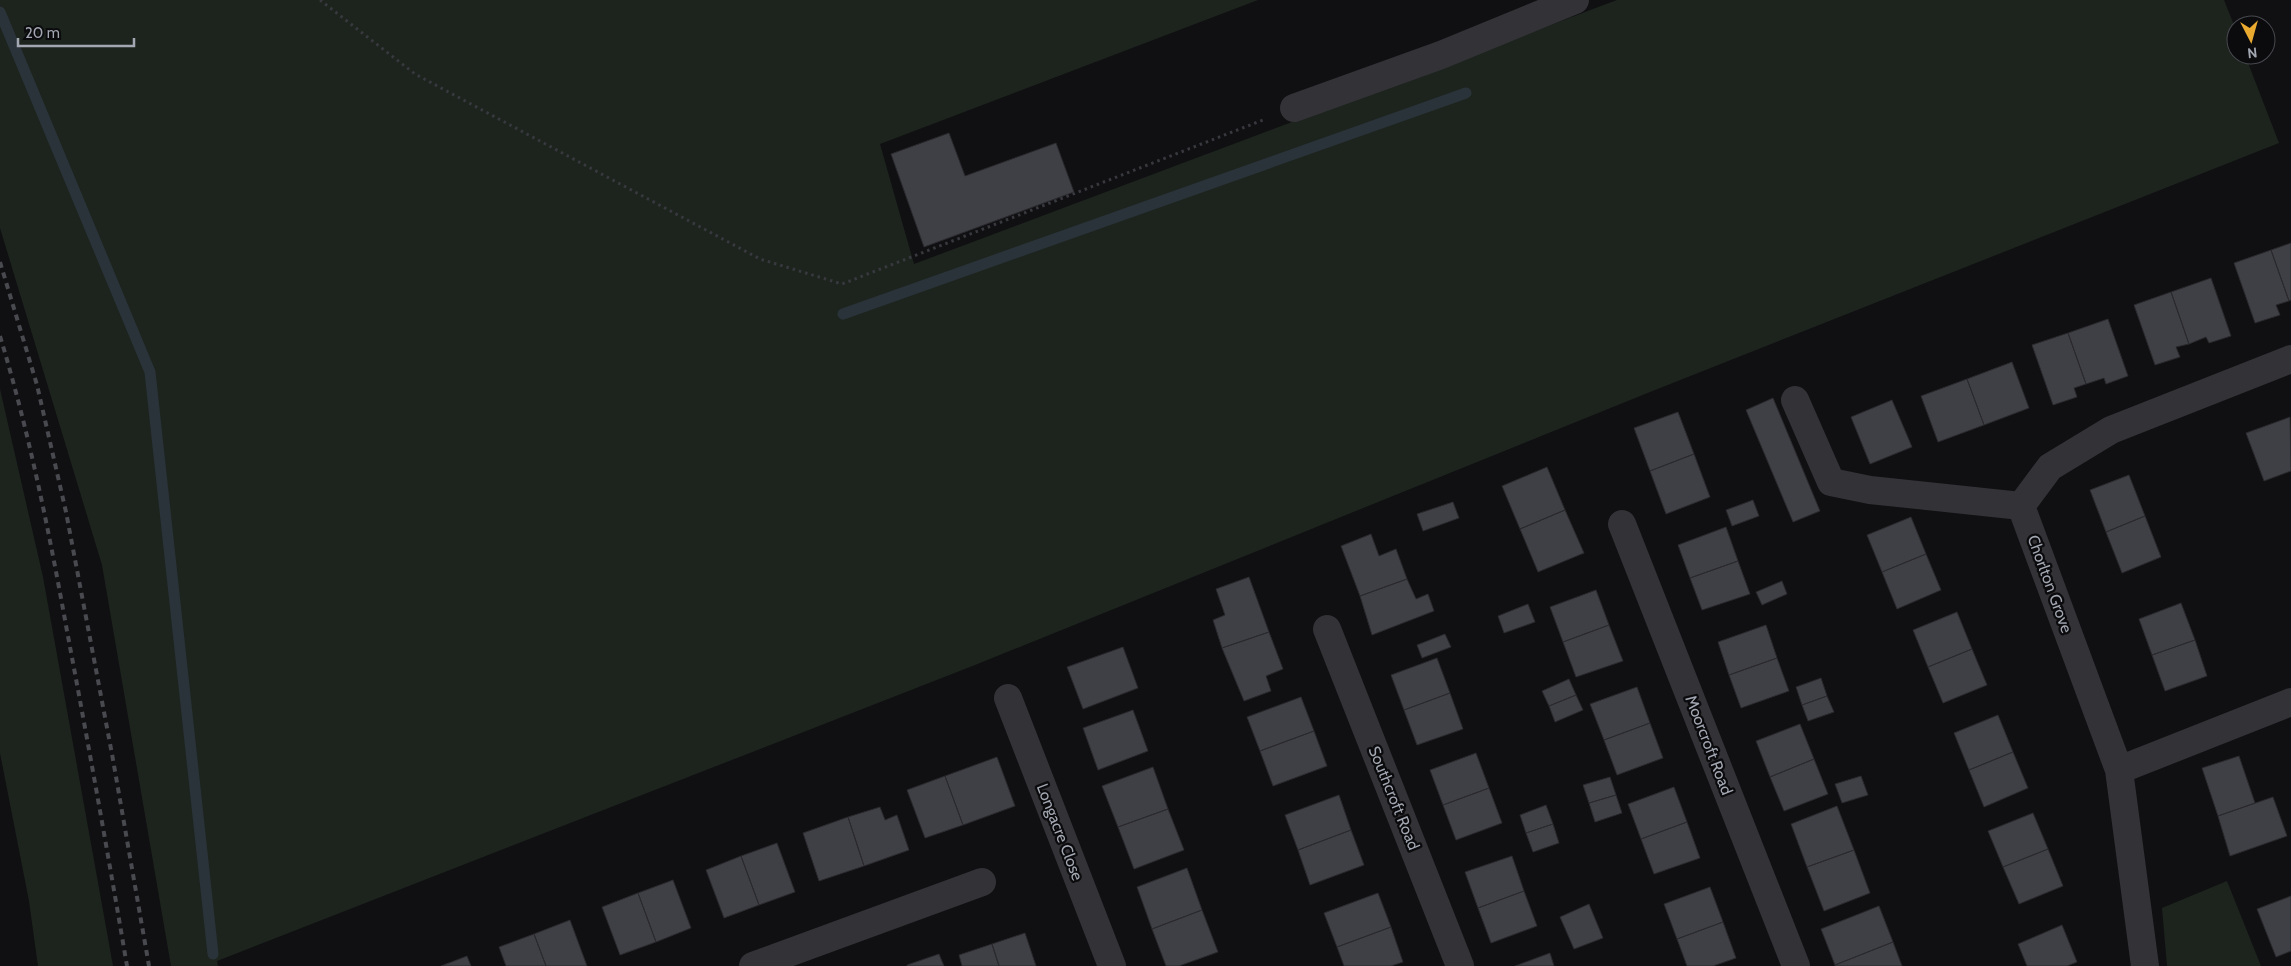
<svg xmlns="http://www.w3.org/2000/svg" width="2291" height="966" viewBox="0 0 2291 966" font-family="Cabin,sans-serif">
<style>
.green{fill:#1d241e}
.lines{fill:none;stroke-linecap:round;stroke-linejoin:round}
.stream{stroke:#2b333a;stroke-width:11}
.building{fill:#3f4045;stroke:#2a2a2e}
.path{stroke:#38393e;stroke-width:3;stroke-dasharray:2.5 4;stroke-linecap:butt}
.minor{stroke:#323237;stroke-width:28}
.rail{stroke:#494a50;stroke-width:4;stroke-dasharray:6 5;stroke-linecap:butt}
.labels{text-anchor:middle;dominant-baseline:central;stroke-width:4.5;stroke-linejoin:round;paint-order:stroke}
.street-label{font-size:16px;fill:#a2a7b2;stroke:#0b0b0d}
</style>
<rect width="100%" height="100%" fill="#101012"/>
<path class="green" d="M 0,0 L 1258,0 L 880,144 L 914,264 L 1617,0 L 2224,0 L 2236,30 L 2236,55 L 2245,55 L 2279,143 L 1650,392 L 975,665 L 217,961 L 218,966 L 171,966 L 102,565 L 0,228 Z
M 0,389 L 43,577 L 113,966 L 38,966 L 29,901 L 0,753 Z
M 2227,881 L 2261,966 L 2167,966 L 2162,908 Z"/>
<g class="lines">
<path class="stream" d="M 0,12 L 150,372 L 213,954
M 843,314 L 1466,93"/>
</g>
<path class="building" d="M 949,133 L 965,176 L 1056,143 L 1074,192 L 924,247 L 891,154 Z
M 2291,243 L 2291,300 L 2289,301 L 2271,250 Z
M 2271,250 L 2289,301 L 2276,305 L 2280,315 L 2255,323 L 2234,263 Z
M 2211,278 L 2231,336 L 2209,343 L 2206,337 L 2189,344 L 2171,292 Z
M 2171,292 L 2189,344 L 2176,347 L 2180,357 L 2155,365 L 2134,305 Z
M 2108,319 L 2128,376 L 2106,384 L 2104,378 L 2086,384 L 2068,333 Z
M 2068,333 L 2086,384 L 2074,388 L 2077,397 L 2053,405 L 2032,345 Z
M 2012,362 L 2029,408 L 1984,425 L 1967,379 Z
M 1967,379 L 1984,425 L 1938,442 L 1921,396 Z
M 1773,398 L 1820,511 L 1793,522 L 1746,410 Z
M 1892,400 L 1912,447 L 1870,464 L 1851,417 Z
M 1678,412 L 1694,454 L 1650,471 L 1634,428 Z
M 2290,417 L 2291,471 L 2264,481 L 2246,433 Z
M 1694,454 L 1710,497 L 1666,514 L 1650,471 Z
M 1547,467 L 1565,510 L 1520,529 L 1502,486 Z
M 2129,475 L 2145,516 L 2106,532 L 2090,490 Z
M 1753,500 L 1759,516 L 1732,526 L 1726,510 Z
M 1453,502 L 1459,518 L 1423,531 L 1417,514 Z
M 1565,510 L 1584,553 L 1538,572 L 1520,529 Z
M 2145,516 L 2161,557 L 2122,573 L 2106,532 Z
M 1911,517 L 1926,554 L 1882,572 L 1867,535 Z
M 1726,527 L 1738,561 L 1690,578 L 1678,545 Z
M 1371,534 L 1379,556 L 1396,549 L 1407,579 L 1360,596 L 1341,546 Z
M 1926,554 L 1941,590 L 1897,609 L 1882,572 Z
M 1738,561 L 1750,594 L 1702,610 L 1690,578 Z
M 1249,577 L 1269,632 L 1222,648 L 1213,620 L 1225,615 L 1216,589 Z
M 1407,579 L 1416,599 L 1428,594 L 1434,611 L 1372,635 L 1360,596 Z
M 1782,581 L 1787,594 L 1762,605 L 1756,592 Z
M 1596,590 L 1609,625 L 1563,642 L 1550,607 Z
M 2181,603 L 2195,640 L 2152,655 L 2139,619 Z
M 1528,604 L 1535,622 L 1504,633 L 1498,616 Z
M 1957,612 L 1972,649 L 1928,667 L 1913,630 Z
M 1609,625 L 1623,661 L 1576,677 L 1563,642 Z
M 1766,625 L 1777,658 L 1729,675 L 1718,642 Z
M 1269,632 L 1283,669 L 1266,676 L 1271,691 L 1244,701 L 1222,648 Z
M 1445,634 L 1451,647 L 1422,658 L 1417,645 Z
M 2195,640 L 2207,676 L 2165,691 L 2152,655 Z
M 1123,647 L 1138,688 L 1083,709 L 1067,667 Z
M 1972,649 L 1987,685 L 1943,703 L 1928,667 Z
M 1437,658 L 1450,693 L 1404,710 L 1391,675 Z
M 1777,658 L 1789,691 L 1741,708 L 1729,675 Z
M 1821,678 L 1827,696 L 1802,705 L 1796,687 Z
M 1569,679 L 1576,695 L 1549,706 L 1542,691 Z
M 1637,687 L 1650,723 L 1604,740 L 1590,704 Z
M 1450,693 L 1463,729 L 1417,745 L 1404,710 Z
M 1576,695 L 1583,710 L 1555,722 L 1549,706 Z
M 1827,696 L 1834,712 L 1808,721 L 1802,705 Z
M 1301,697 L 1314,731 L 1260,751 L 1247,717 Z
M 1133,710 L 1148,751 L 1098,770 L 1083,728 Z
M 1998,715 L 2013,752 L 1969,770 L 1954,733 Z
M 1650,723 L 1663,758 L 1617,775 L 1604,740 Z
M 1800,724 L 1814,759 L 1770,777 L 1756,741 Z
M 1314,731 L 1327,766 L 1273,786 L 1260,751 Z
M 2013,752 L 2028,788 L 1984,807 L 1969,770 Z
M 1476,753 L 1489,788 L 1443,805 L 1430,770 Z
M 2239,756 L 2255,803 L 2218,816 L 2202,768 Z
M 997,757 L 1015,806 L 963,825 L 945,776 Z
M 1814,759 L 1828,794 L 1784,811 L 1770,777 Z
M 1153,767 L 1168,809 L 1118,827 L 1102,786 Z
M 945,776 L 963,825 L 925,838 L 907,790 Z
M 1861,776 L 1868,795 L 1842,803 L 1835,784 Z
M 1610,777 L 1616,795 L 1589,803 L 1583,785 Z
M 1674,787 L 1687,822 L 1641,839 L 1628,804 Z
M 1489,788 L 1502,823 L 1456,840 L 1443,805 Z
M 1339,795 L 1351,830 L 1298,850 L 1285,815 Z
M 1616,795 L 1622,813 L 1595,822 L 1589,803 Z
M 2273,797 L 2287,836 L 2230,856 L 2218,816 Z
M 1546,805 L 1553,824 L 1526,833 L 1520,815 Z
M 1837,806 L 1854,850 L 1807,867 L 1791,824 Z
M 880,807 L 885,820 L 897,815 L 909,850 L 864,866 L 848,817 Z
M 1168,809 L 1184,850 L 1134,869 L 1118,827 Z
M 2033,813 L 2048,849 L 2003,867 L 1988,831 Z
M 848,817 L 864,866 L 819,881 L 803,833 Z
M 1687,822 L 1700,858 L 1654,874 L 1641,839 Z
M 1553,824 L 1559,843 L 1533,852 L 1526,833 Z
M 1351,830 L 1364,865 L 1310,885 L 1298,850 Z
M 777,843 L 795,892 L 759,905 L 741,856 Z
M 2048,849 L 2063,886 L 2019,904 L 2003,867 Z
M 1854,850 L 1870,893 L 1824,911 L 1807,867 Z
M 741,856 L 759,905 L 724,918 L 706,870 Z
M 1512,856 L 1524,891 L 1478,908 L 1465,872 Z
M 1187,868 L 1202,910 L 1152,929 L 1137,887 Z
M 673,880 L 691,928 L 656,942 L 638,893 Z
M 1710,887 L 1723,922 L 1677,939 L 1664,904 Z
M 1524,891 L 1537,926 L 1491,943 L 1478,908 Z
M 638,893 L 656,942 L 620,955 L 602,907 Z
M 1378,893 L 1391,927 L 1337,947 L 1324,913 Z
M 2291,896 L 2291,951 L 2276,957 L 2257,909 Z
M 1589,904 L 1603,938 L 1574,949 L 1560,917 Z
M 1879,906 L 1893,942 L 1835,965 L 1821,929 Z
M 1202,910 L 1218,952 L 1179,966 L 1166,966 L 1152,929 Z
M 570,920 L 587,966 L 546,966 L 534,934 Z
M 1723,922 L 1736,958 L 1713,966 L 1687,966 L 1677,939 Z
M 2062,925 L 2077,962 L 2067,966 L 2027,966 L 2018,944 Z
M 1391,927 L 1403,962 L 1391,966 L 1344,966 L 1337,947 Z
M 1025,933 L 1036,966 L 999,966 L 992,944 Z
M 534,934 L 546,966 L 506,966 L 499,947 Z
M 1893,942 L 1902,966 L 1835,966 L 1835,965 Z
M 992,944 L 999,966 L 962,966 L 959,955 Z
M 1550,953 L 1554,966 L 1515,966 Z
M 939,954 L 944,966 L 907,966 L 907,965 Z
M 467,956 L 471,966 L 441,966 Z"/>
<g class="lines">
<path class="path" d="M 320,0 L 415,74 L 760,259 L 842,284 L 1263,120"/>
<path class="minor" d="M 1294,108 L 1441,55 L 1575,0
M 1795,400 L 1831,482 L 1870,490 L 2021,506
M 1622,524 L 1796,966
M 1327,629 L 1460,966
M 1008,698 L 1112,966
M 2119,770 L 2291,702
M 753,966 L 982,882
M 2145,966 L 2119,770 L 2021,506 L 2050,467 L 2111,430 L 2291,359"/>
<path class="rail" d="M 0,262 L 37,385 L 66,512 L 112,754 L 149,966
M 0,336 C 29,432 49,531 67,631 C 88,742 108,854 127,966"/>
</g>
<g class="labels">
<g class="street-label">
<text transform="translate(2050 584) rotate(70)">Chorlton Grove</text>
<text transform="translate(1709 745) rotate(69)">Moorcroft Road</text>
<text transform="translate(1394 798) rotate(68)">Southcroft Road</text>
<text transform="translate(1060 832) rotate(69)">Longacre Close</text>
</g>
</g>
<g transform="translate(2251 40) rotate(174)"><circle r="24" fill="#0b0b0d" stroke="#47494f"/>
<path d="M0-4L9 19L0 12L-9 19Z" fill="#eaaa30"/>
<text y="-8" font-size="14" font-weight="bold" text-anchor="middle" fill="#a2a7b2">N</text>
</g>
<path d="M18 38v8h116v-8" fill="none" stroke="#a2a7b2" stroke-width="2.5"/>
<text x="25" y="38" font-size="15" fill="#a2a7b2" stroke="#0b0b0d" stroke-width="4" paint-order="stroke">20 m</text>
</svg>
